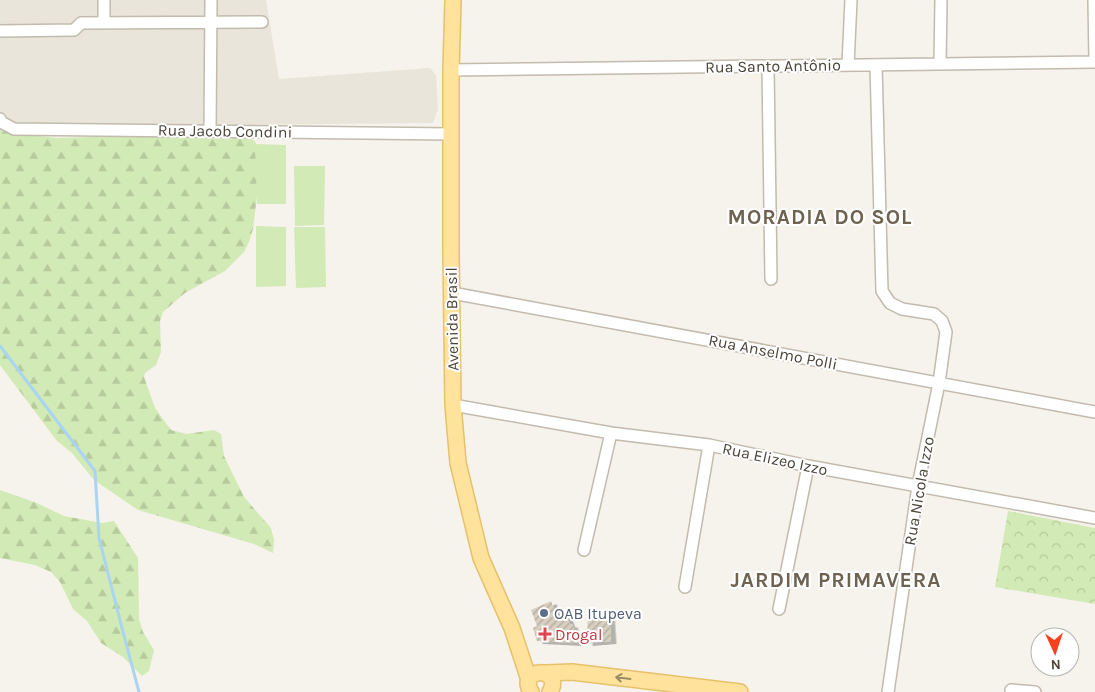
<svg xmlns="http://www.w3.org/2000/svg" width="1095" height="692" viewBox="0 0 1095 692" font-family="Karla,sans-serif">
<style>
.residential{fill:#eae5da}
.forest{fill:url(#forest-firs)}
.park{fill:url(#park-crowns)}
.pitch{fill:#d2eab5}
.lines{fill:none;stroke-linecap:round;stroke-linejoin:round}
.stream{stroke:#a9d4f2;stroke-width:3}
.building{fill:url(#building-hatch);filter:url(#shadow)}
.minor-casing{stroke:#c2bbae;stroke-width:14}
.major-casing{stroke:#e6c16a;stroke-width:18}
.minor{stroke:#fff;stroke-width:11}
.major{stroke:#ffe39c;stroke-width:15}
.oneway{stroke:#9c8c66}
.service-dot{fill:#5c6f8a;stroke:#fff;stroke-width:2}
.health-dot{fill:#e0444e;stroke:#fff;stroke-width:2}
.labels{text-anchor:middle;dominant-baseline:central;stroke-width:4;stroke-linejoin:round;paint-order:stroke}
.street-label{font-size:16px;fill:#4b4439;stroke:#fff}
.service-label{font-size:16px;fill:#4e5e75;stroke:#fff;text-anchor:start}
.health-label{font-size:16px;fill:#be3a42;stroke:#fff;text-anchor:start}
.district-label{font-size:21px;font-weight:bold;letter-spacing:1px;fill:#6e6250;stroke:#fff}
</style>
<defs>
<pattern id="forest-firs" width="22" height="20" patternUnits="userSpaceOnUse" patternTransform="scale(1.25)"><rect width="22" height="20" fill="#d2eab5"/><path d="M5 1l3.5 6h-7zM16 11l3.5 6h-7z" fill="#b6ca9c"/></pattern>
<pattern id="park-crowns" width="20" height="18" patternUnits="userSpaceOnUse" patternTransform="scale(1.25)"><rect width="20" height="18" fill="#d2eab5"/><path d="M2 6a3 3 0 1 1 6 0M12 15a3 3 0 1 1 6 0" fill="none" stroke="#b6ca9c"/></pattern>
<pattern id="building-hatch" width="6" height="6" patternUnits="userSpaceOnUse" patternTransform="scale(1.25)"><rect width="6" height="6" fill="#d8cfc1"/><path d="M-1 1l2-2M0 6l6-6M5 7l2-2" fill="none" stroke="#b1aa9e"/></pattern>
<filter id="shadow"><feDropShadow dx="5.5" dy="3" stdDeviation="0" flood-color="#0004"/></filter>
</defs>
<rect width="100%" height="100%" fill="#f6f3ec"/>
<path class="residential" d="M 0,0 L 266,0 L 279,79 L 430,68 L 436,75 L 438,109 L 433,123 L 0,127 Z"/>
<path class="forest" d="M 0,126 L 9,132 L 56,138 L 126,136 L 223,139 L 246,137 L 255,141 L 260,154 L 259,179 L 253,229 L 249,242 L 244,252 L 225,271 L 185,293 L 163,312 L 160,321 L 161,352 L 156,365 L 145,373 L 144,377 L 155,408 L 171,430 L 187,434 L 214,430 L 221,434 L 224,456 L 244,497 L 271,528 L 274,540 L 273,553 L 254,544 L 138,510 L 94,480 L 72,453 L 57,441 L 0,365 Z
M 0,490 L 37,503 L 64,516 L 102,523 L 114,521 L 138,558 L 139,619 L 143,632 L 154,650 L 149,671 L 142,676 L 123,657 L 101,643 L 87,621 L 73,609 L 60,582 L 51,572 L 35,565 L 0,558 Z"/>
<path class="park" d="M 1008,511 L 1095,528 L 1095,604 L 995,587 Z"/>
<path class="pitch" d="M 255,144 L 286,145 L 286,204 L 257,204 Z
M 294,166 L 325,166 L 324,225 L 295,226 Z
M 256,226 L 286,227 L 286,286 L 256,287 Z
M 294,227 L 325,227 L 326,287 L 296,288 Z"/>
<g class="lines">
<path class="stream" d="M 0,346 L 95,471 L 99,538 L 123,632 L 139,692"/>
</g>
<path class="building" d="M 551,601 L 557,618 L 566,614 L 570,625 L 572,624 L 578,643 L 537,641 L 533,628 L 537,626 L 531,610 Z
M 588,611 L 598,613 L 609,611 L 611,641 L 587,643 Z"/>
<g class="lines">
<defs>
<path id="minor" d="M 104,0 L 104,23
M 1094,0 L 1095,62
M 0,31 L 74,30 L 81,23 L 262,22
M 940,64 L 941,0
M 848,65 L 851,0
M 876,65 L 882,291 L 890,303 L 902,309 L 934,314 L 942,321 L 946,332 L 939,383 L 918,486 L 888,692
M 768,67 L 771,279
M 451,70 L 1095,62
M 0,119 L 1,122 L 14,129 L 451,134
M 210,131 L 211,0
M 452,293 L 1095,412
M 453,405 L 611,433 L 709,445 L 808,466 L 1095,518
M 584,550 L 611,433
M 685,587 L 709,445
M 779,609 L 808,466
M 1011,690 L 1035,692"/>
<path id="major" d="M 453,0 L 451,70 L 451,252 L 453,405 L 458,463 L 481,558 L 512,628 L 529,680
M 546,673 L 572,672 L 740,692
M 531,692 C 516,667 564,666 550,692"/>
</defs>
<use href="#minor" class="minor-casing"/>
<use href="#major" class="major-casing"/>
<use href="#minor" class="minor"/>
<use href="#major" class="major"/>
</g>
<defs><path id="oneway-shaft" d="M-6 0H5M1.5-3L5.5 0L1.5 3" fill="none" stroke-width="1.6" stroke-linecap="round" stroke-linejoin="round" transform="scale(1.25)"/></defs>
<use class="oneway" href="#oneway-shaft" transform="translate(623 678) rotate(-173)"/>
<circle class="service-dot" cx="544" cy="613" r="5"/>
<path class="health-dot" d="M542.5 626.5h5v5h5v5h-5v5h-5v-5h-5v-5h5z"/>
<g class="labels">
<g class="street-label">
<text transform="translate(773 66) rotate(-1)">Rua Santo Antônio</text>
<text transform="translate(225 131) rotate(1)">Rua Jacob Condini</text>
<text transform="translate(452 319) rotate(-91)">Avenida Brasil</text>
<text transform="translate(773 352) rotate(11)">Rua Anselmo Polli</text>
<text transform="translate(775 459) rotate(12)">Rua Elizeo Izzo</text>
<text transform="translate(919 491) rotate(-80)">Rua Nicola Izzo</text>
</g>
<g class="service-label">
<text x="554" y="613">OAB Itupeva</text>
</g>
<g class="health-label">
<text x="555" y="634">Drogal</text>
</g>
<g class="district-label">
<text x="820" y="217">MORADIA DO SOL</text>
<text x="836" y="580">JARDIM PRIMAVERA</text>
</g>
</g>
<g transform="translate(1055 652) rotate(177)"><circle r="24" fill="#ffffff" stroke="#b7b4b0"/>
<path d="M0-4L9 19L0 12L-9 19Z" fill="#fc3f1d"/>
<text y="-8" font-size="14" font-weight="bold" text-anchor="middle" fill="#4b4439">N</text>
</g>
</svg>
